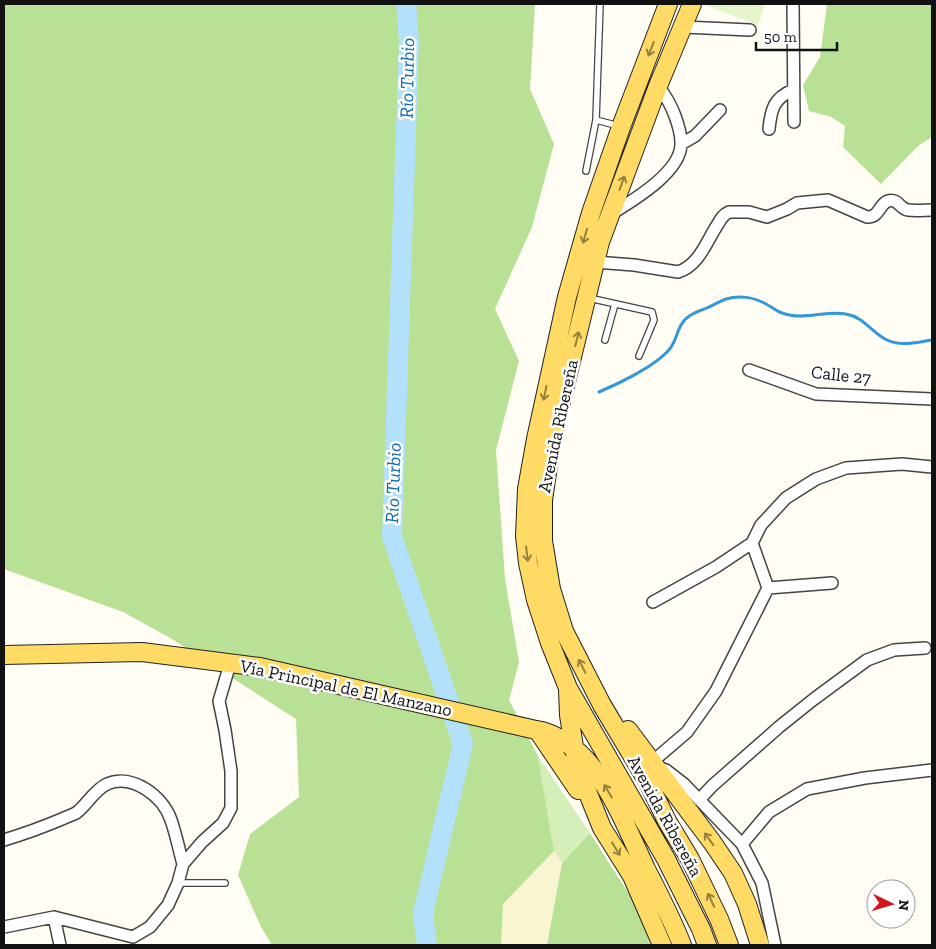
<svg xmlns="http://www.w3.org/2000/svg" width="936" height="949" viewBox="0 0 936 949" font-family="'Zilla Slab',serif">
<style>
.farmland{fill:#f9f5d0}
.green{fill:#d4efb8}
.forest{fill:#b8e196}
.pitch{fill:#e6f5cb}
.lines{fill:none;stroke-linecap:round;stroke-linejoin:round}
.stream{stroke:#3297db;stroke-width:3}
.river{stroke:#b3e1fc;stroke-width:20}
.lane-casing{stroke:#444;stroke-width:8}
.street-casing{stroke:#444;stroke-width:14}
.primary-casing{stroke:#222;stroke-width:20}
.lane{stroke:#fff;stroke-width:5.5}
.street{stroke:#fff;stroke-width:11}
.primary{stroke:#ffda64;stroke-width:18}
.oneway{stroke:#94803f}
.labels{text-anchor:middle;dominant-baseline:central;stroke-width:5;stroke-linejoin:round;paint-order:stroke}
.street-label{font-size:18px;fill:#111;stroke:#fff}
.water-label{font-size:19px;font-style:italic;fill:#0b68b1;stroke:#fff}
</style>
<rect width="100%" height="100%" fill="#fffdf4"/>
<path class="farmland" d="M 554,851 L 562,863 L 547,945 L 501,945 L 503,904 Z"/>
<path class="green" d="M 538,756 L 590,833 L 562,863 L 554,851 Z"/>
<path class="forest" d="M 4,4 L 535,4 L 530,89 L 554,144 L 532,227 L 495,309 L 519,361 L 496,450 L 505,579 L 519,662 L 509,700 L 538,756 L 554,851 L 503,904 L 501,945 L 272,945 L 261,927 L 238,875 L 250,834 L 299,797 L 296,719 L 172,639 L 123,612 L 4,569 Z
M 827,4 L 932,4 L 932,137 L 918,146 L 881,184 L 843,147 L 845,126 L 831,117 L 809,111 L 803,85 L 820,57 Z
M 590,833 L 641,913 L 650,945 L 547,945 L 562,863 Z"/>
<path class="pitch" d="M 708,4 L 765,4 L 758,25 L 707,6 Z"/>
<g class="lines">
<path class="stream" d="M 599,392 C 618,384 653,367 667,352 C 675,345 676,334 681,325 C 687,314 698,312 709,307 C 714,305 720,301 726,299 C 739,295 754,297 766,304 C 772,307 776,311 782,313 C 804,321 825,310 846,314 C 864,317 872,333 887,340 C 902,347 917,342 932,340"/>
<path class="river" d="M 406,4 L 409,41 L 392,536 L 463,744 L 423,913 L 427,945"/>
<defs>
<path id="lane" d="M 600,4 L 596,120 L 619,126
M 586,171 L 596,120
M 589,298 L 652,312 L 654,320 L 639,356
M 605,340 L 615,304
M 178,883 L 225,883"/>
<path id="street" d="M 793,4 L 794,122
M 684,27 L 750,30
M 769,129 C 771,109 774,98 793,90
M 681,144 L 695,136 L 720,110
M 611,214 C 632,201 682,172 681,143 C 681,134 678,124 675,116 C 671,105 666,96 658,86
M 595,262 L 634,265 L 678,272 C 698,266 706,243 716,227 C 720,221 722,215 729,212 L 749,212 L 767,217 L 787,209 L 797,203 L 828,200 L 867,217 C 879,218 879,204 888,201 C 898,198 900,209 908,210 C 916,211 925,210 932,210
M 749,370 L 816,394 L 932,399
M 768,588 L 832,583
M 653,602 L 716,567 L 752,543
M 652,762 L 687,732 L 716,691 L 768,588 L 752,543 L 761,525 L 786,498 L 816,479 L 846,468 L 902,464 L 932,467
M 659,768 L 666,770 L 684,784 L 742,844 L 762,883 L 775,945
M 699,800 L 712,786 L 779,727 L 814,699 L 867,660 L 894,650 L 925,648
M 4,840 C 24,834 43,827 62,819 C 66,817 72,815 76,813 C 87,805 94,790 107,784 C 132,773 163,796 171,820 C 176,834 179,850 183,864
M 742,844 L 769,812 L 807,789 L 865,778 L 932,770
M 54,917 L 60,945
M 4,927 L 54,917 L 133,937 L 150,927 L 168,905 L 178,883 L 183,864 L 202,842 L 223,823 L 231,808 L 231,771 L 225,730 L 219,701 L 230,664"/>
<path id="primary" d="M 668,4 L 621,127 L 591,213 L 567,297 L 536,439 L 527,489 L 525,536 L 528,563 L 536,600 L 550,643 L 568,688 L 666,859 L 701,929 L 707,945
M 692,4 L 658,86 L 600,242 L 552,439 L 543,500 L 543,541 L 551,589 L 564,631 L 602,705 L 648,782 L 667,821 L 690,859 L 719,919 L 729,945
M 4,655 L 142,652 L 260,667 L 536,730 C 557,733 579,750 592,767 C 615,797 630,835 646,869 C 659,894 672,919 682,945
M 568,691 L 569,715 L 577,766 L 602,828 L 632,876 L 662,945
M 628,730 L 712,842 L 733,873 L 747,904 L 760,945
M 538,731 L 578,790"/>
</defs>
<use href="#lane" class="lane-casing"/>
<use href="#street" class="street-casing"/>
<use href="#primary" class="primary-casing"/>
<use href="#lane" class="lane"/>
<use href="#street" class="street"/>
<use href="#primary" class="primary"/>
</g>
<defs><path id="oneway-shaft" d="M-6 0H5M1.5-3L5.5 0L1.5 3" fill="none" stroke-width="1.6" stroke-linecap="round" stroke-linejoin="round" transform="scale(1.25)"/></defs>
<g class="oneway">
<use href="#oneway-shaft" transform="translate(651 49) rotate(111)"/>
<use href="#oneway-shaft" transform="translate(622 183) rotate(-70)"/>
<use href="#oneway-shaft" transform="translate(585 236) rotate(106)"/>
<use href="#oneway-shaft" transform="translate(577 339) rotate(-76)"/>
<use href="#oneway-shaft" transform="translate(545 393) rotate(102)"/>
<use href="#oneway-shaft" transform="translate(527 554) rotate(83)"/>
<use href="#oneway-shaft" transform="translate(582 666) rotate(-117)"/>
<use href="#oneway-shaft" transform="translate(608 791) rotate(-121)"/>
<use href="#oneway-shaft" transform="translate(709 839) rotate(-126)"/>
<use href="#oneway-shaft" transform="translate(616 849) rotate(58)"/>
<use href="#oneway-shaft" transform="translate(711 900) rotate(-115)"/>
</g>
<g class="labels">
<g class="street-label">
<text transform="translate(841 375) rotate(6)">Calle 27</text>
<text transform="translate(558 426) rotate(-78)">Avenida Ribereña</text>
<text transform="translate(346 688) rotate(12)">Vía Principal de El Manzano</text>
<text transform="translate(665 816) rotate(61)">Avenida Ribereña</text>
</g>
<g class="water-label">
<text transform="translate(407 78) rotate(-89)">Río Turbio</text>
<text transform="translate(393 483) rotate(-88)">Río Turbio</text>
</g>
</g>
<rect width="936" height="949" fill="none" stroke="#111111" stroke-width="10"/>
<g transform="translate(891 904) rotate(95)"><circle r="24" fill="#ffffff" stroke="#a0a0a0"/>
<path d="M0-4L9 19L0 12L-9 19Z" fill="#d11821"/>
<text y="-8" font-size="14" font-weight="bold" text-anchor="middle" fill="#111111">N</text>
</g>
<path d="M756 42v8h81v-8" fill="none" stroke="#111111" stroke-width="2.5"/>
<text x="764" y="42" font-size="15" fill="#111111" stroke="#ffffff" stroke-width="4" paint-order="stroke">50 m</text>
</svg>
